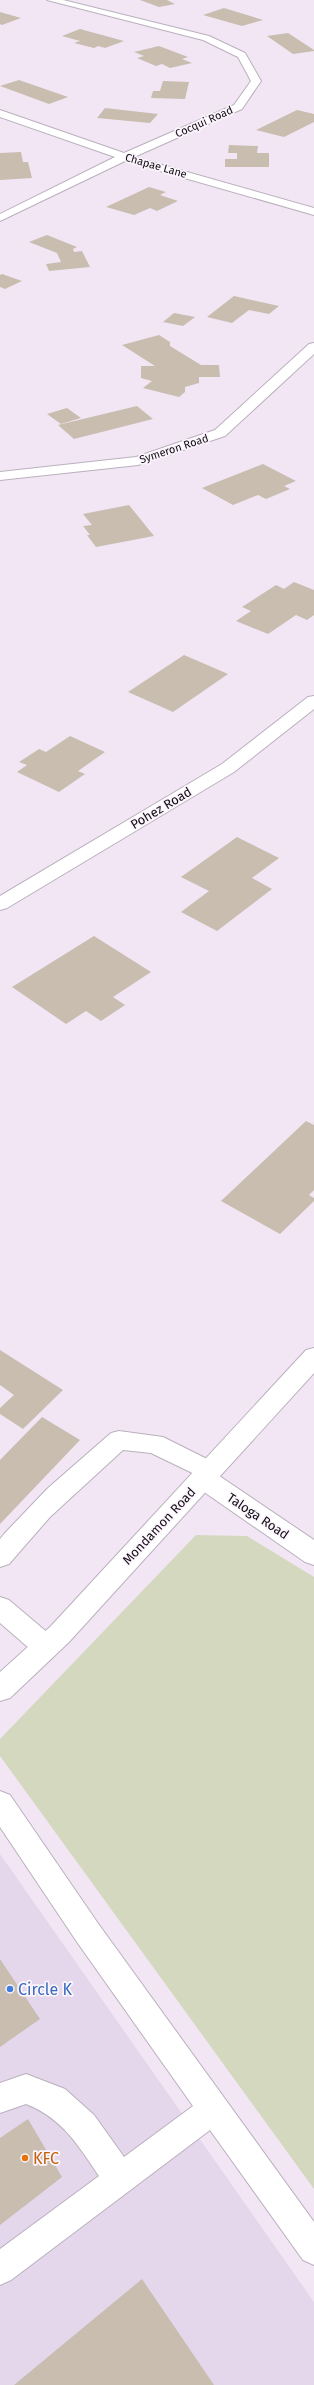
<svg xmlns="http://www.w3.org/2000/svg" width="314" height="2385" viewBox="0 0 314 2385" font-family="'Fira Sans',sans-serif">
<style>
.commercial{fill:#e4d7eb}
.green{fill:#d3d8bf}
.building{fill:#c8bdaf}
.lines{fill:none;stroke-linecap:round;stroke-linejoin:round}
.lane-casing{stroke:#bab0bd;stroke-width:2}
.street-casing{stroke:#bab0bd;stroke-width:2}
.secondary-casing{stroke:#bab0bd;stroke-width:2}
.lane{fill:#fff;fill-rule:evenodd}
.street{fill:#fff;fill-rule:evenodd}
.secondary{fill:#fff;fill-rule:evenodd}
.shop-dot{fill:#3f7fe0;stroke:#fcf5fe;stroke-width:1.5}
.food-dot{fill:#e8710a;stroke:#fcf5fe;stroke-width:1.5}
.labels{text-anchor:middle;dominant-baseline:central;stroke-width:3.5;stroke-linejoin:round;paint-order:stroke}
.far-street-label{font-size:11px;fill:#110d12;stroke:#fcf5fe}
.street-label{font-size:13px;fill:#110d12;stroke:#fcf5fe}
.near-shop-label{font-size:16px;fill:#366cbe;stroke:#fcf5fe;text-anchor:start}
.near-food-label{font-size:16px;fill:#c56008;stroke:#fcf5fe;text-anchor:start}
</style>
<rect width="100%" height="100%" fill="#f2e6f5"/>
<path class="commercial" d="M 0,1854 L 314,2302 L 314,2385 L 0,2385 Z"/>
<path class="green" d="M 196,1535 L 247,1536 L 314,1577 L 314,2189 L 0,1756 L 0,1739 Z"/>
<path class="building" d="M 140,0 L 167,0 L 175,4 L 159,7 Z
M 224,8 L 263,20 L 242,26 L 203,15 Z
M 0,12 L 21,18 L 2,25 L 0,24 Z
M 80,29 L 124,41 L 105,48 L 98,46 L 94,48 L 74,43 L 80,41 L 62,36 Z
M 288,33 L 314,50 L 314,51 L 293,54 L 267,36 Z
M 159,46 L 188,57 L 182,59 L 192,63 L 170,68 L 162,64 L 156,66 L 137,58 L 144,56 L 134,52 Z
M 19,80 L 68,97 L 49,104 L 0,86 Z
M 163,81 L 189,82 L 185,99 L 151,98 L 153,91 L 160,91 Z
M 105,108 L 158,114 L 150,123 L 97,118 Z
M 297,110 L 314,114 L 314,122 L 284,137 L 256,130 Z
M 229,145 L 258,146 L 257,153 L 269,153 L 269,167 L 225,167 L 225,159 L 237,159 L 237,153 L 228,153 Z
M 21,152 L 23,162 L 28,162 L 32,178 L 0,180 L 0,153 Z
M 149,187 L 166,192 L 160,195 L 178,201 L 157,211 L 150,208 L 134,215 L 106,207 Z
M 47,235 L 77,247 L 73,249 L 74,252 L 82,251 L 90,267 L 49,271 L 46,264 L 61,262 L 57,253 L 29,242 Z
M 2,274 L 22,281 L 5,289 L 0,287 L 0,275 Z
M 234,296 L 279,306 L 269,314 L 249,310 L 232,323 L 207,317 Z
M 174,313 L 195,317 L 183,326 L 163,322 Z
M 159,335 L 170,342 L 170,346 L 201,365 L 219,365 L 220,377 L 199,377 L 199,383 L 185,387 L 185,392 L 179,397 L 143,388 L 152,381 L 141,378 L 141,366 L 155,366 L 122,345 Z
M 137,406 L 153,419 L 74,439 L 58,425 Z
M 67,408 L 81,418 L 61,424 L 47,414 Z
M 263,464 L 296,481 L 284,486 L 290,489 L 266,499 L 258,495 L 233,505 L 202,488 Z
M 129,505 L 154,536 L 96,547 L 87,535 L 90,535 L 83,526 L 92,525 L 83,514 Z
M 294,582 L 314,590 L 314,615 L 307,620 L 296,615 L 268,634 L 236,621 L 251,611 L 242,607 L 276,585 L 284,589 Z
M 184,655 L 228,674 L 173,712 L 128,692 Z
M 70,736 L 105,752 L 78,771 L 85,774 L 59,792 L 17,772 L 27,765 L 19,762 L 39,749 L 46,752 Z
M 237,837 L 279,858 L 252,878 L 272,889 L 217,931 L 181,912 L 209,891 L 181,877 Z
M 94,936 L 151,972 L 113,997 L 125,1005 L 101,1021 L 86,1011 L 66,1024 L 12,987 Z
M 306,1121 L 314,1125 L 314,1190 L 309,1195 L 314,1198 L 314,1201 L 280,1234 L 221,1201 Z
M 0,1350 L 63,1390 L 23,1429 L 0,1414 L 0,1408 L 14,1395 L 0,1385 Z
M 42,1417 L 80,1440 L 0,1524 L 0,1460 Z
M 0,1959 L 40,2019 L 0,2047 Z
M 28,2119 L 62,2177 L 0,2225 L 0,2138 Z
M 142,2279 L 214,2385 L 14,2385 Z"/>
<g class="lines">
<defs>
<path id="lane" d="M 119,1431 L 163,1437 L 217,1464 L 221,1471 L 217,1478 L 209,1481 L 151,1453 L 123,1450 L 50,1517 L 9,1564 L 0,1567 L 0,1539 L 4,1534 L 48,1488 L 111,1433 Z
M 0,1597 L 9,1600 L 55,1639 L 59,1647 L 55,1655 L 46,1658 L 37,1655 L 0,1623 Z
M 0,1791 L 10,1795 L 97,1922 L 314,2222 L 314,2265 L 303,2260 L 210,2130 L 11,2280 L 0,2285 L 0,2249 L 99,2176 C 78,2145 62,2118 26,2104 L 0,2113 L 0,2083 L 26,2074 L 65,2089 L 94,2115 L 124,2157 L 193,2106 L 77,1942 L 0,1827 Z"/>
<path id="street" d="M 47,0 L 63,0 L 209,36 L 245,53 L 261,81 L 242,109 L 134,157 L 314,208 L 314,215 L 125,161 L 0,221 L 0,214 L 115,157 L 0,117 L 0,110 L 124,153 L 234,105 L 251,81 L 238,57 L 203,40 Z
M 314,343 L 314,354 L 225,436 L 138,465 L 0,480 L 0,472 L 136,457 L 215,430 L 309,344 Z
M 314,696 L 314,709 L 234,772 L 7,908 L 0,910 L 0,896 L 222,764 L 308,697 Z
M 203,1468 L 212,1471 L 314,1540 L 314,1565 L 305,1562 L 194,1485 L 190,1478 L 194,1471 Z"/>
<path id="secondary" d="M 314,1348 L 314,1373 L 69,1642 L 10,1698 L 0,1701 L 0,1672 L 51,1626 L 306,1350 Z"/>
</defs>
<use href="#lane" class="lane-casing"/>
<use href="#street" class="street-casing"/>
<use href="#secondary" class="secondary-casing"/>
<use href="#lane" class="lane"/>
<use href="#street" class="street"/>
<use href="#secondary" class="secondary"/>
</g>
<circle class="shop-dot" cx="10" cy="1989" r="4"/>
<circle class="food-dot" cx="25" cy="2158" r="4"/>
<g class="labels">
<g class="far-street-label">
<text transform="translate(204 122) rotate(-24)">Cocqui Road</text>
<text transform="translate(156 166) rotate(16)">Chapae Lane</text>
<text transform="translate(174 449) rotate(-18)">Symeron Road</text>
</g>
<g class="street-label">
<text transform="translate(161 808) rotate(-31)">Pohez Road</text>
<text transform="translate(258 1516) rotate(34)">Taloga Road</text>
<text transform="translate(159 1526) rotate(-47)">Mondamon Road</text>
</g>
<g class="near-shop-label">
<text x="18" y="1989">Circle K</text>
</g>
<g class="near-food-label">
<text x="33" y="2158">KFC</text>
</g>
</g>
</svg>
